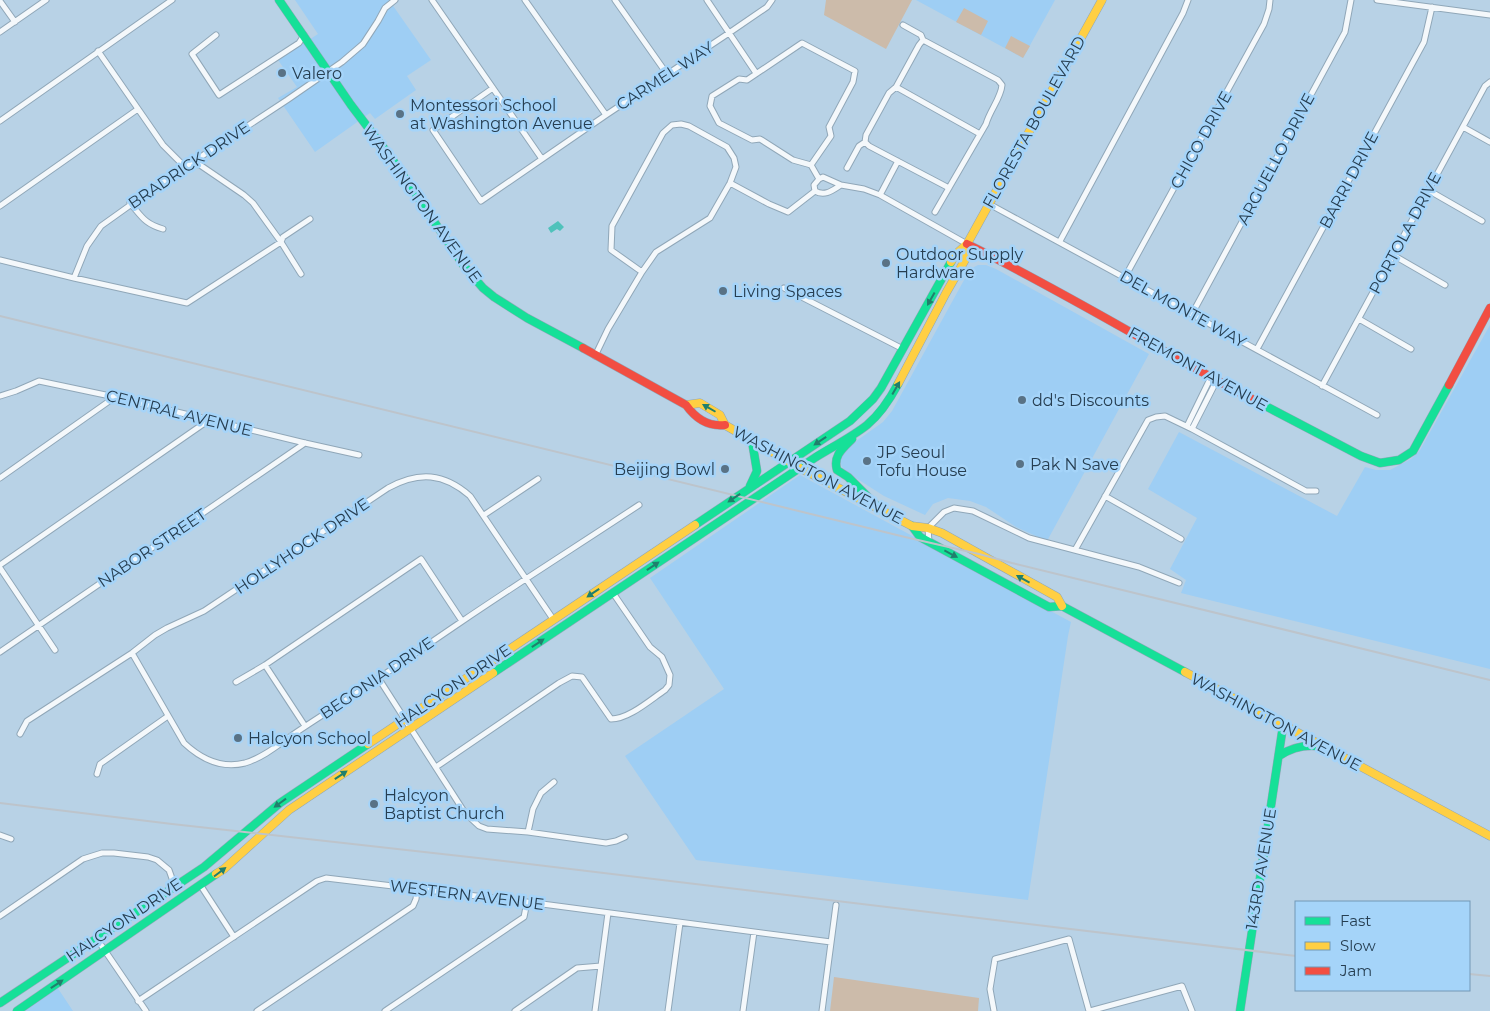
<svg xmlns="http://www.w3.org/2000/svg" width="1490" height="1011" viewBox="0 0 1490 1011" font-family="Montserrat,sans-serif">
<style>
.built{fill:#9ecef4}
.green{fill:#cba}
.water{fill:#50c2bb}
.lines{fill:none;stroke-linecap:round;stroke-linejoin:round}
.street-casing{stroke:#90a7b8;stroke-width:7}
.fast-casing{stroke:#90a7b8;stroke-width:9}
.slow-casing{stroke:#90a7b8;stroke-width:9}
.jam-casing{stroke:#90a7b8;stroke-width:9}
.street{stroke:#f4f8fb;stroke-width:5}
.fast{stroke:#16e098;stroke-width:8}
.slow{stroke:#ffcf43;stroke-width:8}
.jam{stroke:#f24e42;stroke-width:8}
.rail{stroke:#bdc4cb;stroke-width:2}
.oneway{fill:#207f6d}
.poi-dot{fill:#597285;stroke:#a5d4f9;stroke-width:2}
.labels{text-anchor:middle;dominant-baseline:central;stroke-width:5;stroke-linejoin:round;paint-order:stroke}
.poi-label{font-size:16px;fill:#263e51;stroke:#a5d4f9;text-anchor:start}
.street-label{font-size:16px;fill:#263e51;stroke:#a5d4f9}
</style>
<rect width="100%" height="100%" fill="#b8d2e6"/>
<path class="built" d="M 295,0 L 389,0 L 431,60 L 407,76 L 416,90 L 375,119 L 370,113 L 315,152 L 278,98 L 297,87 L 278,60 L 318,34 Z
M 916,0 L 1055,0 L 1023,58 Z
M 978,265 L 986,265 L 996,269 L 1149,354 L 1047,541 L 1016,527 L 986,507 L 970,501 L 948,498 L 933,504 L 925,515 L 884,496 L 848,473 L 842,467 L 840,462 L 840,457 L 845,449 L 883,422 L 892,411 L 969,271 L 974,267 Z
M 1490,325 L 1490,669 L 1181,593 L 1186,580 L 1170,569 L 1197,518 L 1148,489 L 1179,432 L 1337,516 L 1365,467 L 1376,470 L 1390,470 L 1411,459 L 1420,450 Z
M 800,475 L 1071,622 L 1068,636 L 1028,900 L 696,860 L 625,756 L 724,689 L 650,578 Z
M 57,987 L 73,1011 L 23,1011 Z"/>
<path class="green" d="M 826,0 L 912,0 L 886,49 L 824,15 Z
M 964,8 L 988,21 L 981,35 L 956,22 Z
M 1011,36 L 1030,46 L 1023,58 L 1005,48 Z
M 834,977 L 979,998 L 978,1011 L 830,1011 Z"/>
<path class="water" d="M 558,221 L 564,227 L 560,231 L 557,229 L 551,233 L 548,228 Z"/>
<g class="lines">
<defs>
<path id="street" d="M 432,0 L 542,159
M 525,0 L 606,115
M 615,0 L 667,74
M 707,0 L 756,73
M 1377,0 L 1490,15
M 0,1 L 15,22
M 903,25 L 921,35 L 923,40 L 998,80 L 1002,85 C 1001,98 990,110 986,124 L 935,212
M 0,32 L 46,0
M 216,35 L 192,54 L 219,95 L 299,43 L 304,35
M 98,51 L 163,145 L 181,163 L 200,165 L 244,195 L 253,203 L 281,242 L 301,274
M 896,87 L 980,134
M 493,88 L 433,130 L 481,201 L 606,115 L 729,33 L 767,7 L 772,0
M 0,121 L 172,0
M 1463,127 L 1490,142
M 865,142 L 869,146 L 949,188
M 811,165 L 831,136 L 829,127 L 853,82 L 855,71 L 802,43 L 747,80 L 739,79 L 712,96 L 710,106 L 719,123 L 752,140 L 760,139 L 793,160 L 811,165 L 819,179
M 847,168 L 859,146 L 865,142 L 866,135 L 889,93 L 896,87 L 919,45 L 923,40
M 823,177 L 841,185 C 833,190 825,197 815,191 L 814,185 L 819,179 Z
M 730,183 L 769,204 L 788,212 L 815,191
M 841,185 L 864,189 L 880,195 L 967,244
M 1428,190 L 1482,221
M 880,195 L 898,161
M 130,203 C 142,217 145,224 163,229
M 989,204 L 1377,415
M 0,206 L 138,109
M 1060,241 L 1183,13 L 1188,0
M 1393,255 L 1445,285
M 0,260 L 74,278 L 187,303 L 281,242 L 283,237 L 310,219
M 1125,277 L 1264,24 L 1269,9 L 1270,0
M 74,278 L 87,246 L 101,226 L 164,181 L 287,100 L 342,62 L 363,44 L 378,21 L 385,8 L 395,0
M 784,288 L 903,349
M 1192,314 L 1345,32 L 1351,0
M 1359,319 L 1411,349
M 1257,349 L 1424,42 L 1432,7
M 595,356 L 608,329 L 642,272 L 656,252 L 710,218 L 730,183 L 736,167 L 734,158 L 727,147 L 689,126 L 681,124 L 672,125 L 663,133 L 612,226 L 611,250 L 642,272
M 1322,386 L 1485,86 L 1490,82
M 0,396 L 16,391 L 39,381 L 115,397 L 305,443 L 359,455
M 1187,426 L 1211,377
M 1192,429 L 1217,380
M 0,478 L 115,397
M 1105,496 L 1181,539
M 484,515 L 538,479
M 929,542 L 928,528 L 944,512 L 954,508 L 973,511 L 1029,538 L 1139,567 L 1179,583
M 1075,550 L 1148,420 L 1156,417 L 1165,416 L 1192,429 L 1306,491 L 1316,491
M 0,565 L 209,420
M 0,568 L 55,650
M 0,652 L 305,443
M 132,653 L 184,743 C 201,759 221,769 245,763 C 262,758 277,746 291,736 C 304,727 318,718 332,709 C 376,681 418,651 461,622 C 520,582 580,544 639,505
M 265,665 L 305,726
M 379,679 L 465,813 L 479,826 L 487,829 L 528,832 L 606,843 L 616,841 L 625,837
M 236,682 L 265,665 L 421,559 L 462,621
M 20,734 L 27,721 L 132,653 L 155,635 L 167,628 L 204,611 L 388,488 C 419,471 444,473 470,496 L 553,619
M 436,767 L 559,683 L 572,676 L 582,677 L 611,719 C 629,719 650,700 665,690 L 669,685 L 670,675 L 662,657 L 650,647 L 613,593
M 97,774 L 100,764 L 168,716
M 528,832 L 533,809 L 541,793 L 554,782
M 0,835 L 11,839
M 201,886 L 234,937
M 0,916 L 83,859 L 102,853 L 114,853 L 148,857 L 157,860 L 169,870 L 175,887
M 97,939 L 146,1011
M 138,1001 L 317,881 L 326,878 L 527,902 L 831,942
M 257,1011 L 413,906 L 416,899 L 417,890
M 385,1011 L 524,917 L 527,902
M 515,1011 L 577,968 L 601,966
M 595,1011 L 608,913
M 668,1011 L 680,923
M 743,1011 L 754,932
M 822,1011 L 836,905
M 994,1011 L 990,989 L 995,959 L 1069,939 L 1089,1011
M 1090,1011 L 1182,986 L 1192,1011"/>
<path id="fast" d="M 279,0 L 351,105 L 392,159 L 464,266 L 483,288 L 494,297 L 527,318 L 583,348
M 1254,400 L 1361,456 L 1380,463 L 1399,460 L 1413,451 L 1449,385
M 852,439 C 842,449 833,456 837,470 L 848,477 L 875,504
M 750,486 L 757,471 L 752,441
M 695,525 L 850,421 L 873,399 L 881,388 L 951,262
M 912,526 L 920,537 L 1049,607 L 1062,606 L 1185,672
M 493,673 L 816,457 C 832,447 852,437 867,425 C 879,415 890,399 898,384
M 1279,756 C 1291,748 1302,745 1316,746
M 0,1003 L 204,867 L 280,803 L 368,744
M 17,1011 L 216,874
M 1240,1011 L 1283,726"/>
<path id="slow" d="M 951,262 L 955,255 L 967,244 L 1102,0
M 898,384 L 946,293 L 965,260 L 967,244
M 686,405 L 700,403 L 720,415 L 725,425 L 800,468 L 912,526 L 928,528 L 942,533 L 1057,597 L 1062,606
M 1185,672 L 1490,836
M 368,744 L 695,525
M 216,874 L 224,869 L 289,810 L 493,673"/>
<path id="jam" d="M 967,244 C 1065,292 1158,350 1254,400
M 583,348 L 686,405 C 696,419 708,427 725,425
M 1449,385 L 1490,308"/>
</defs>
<use href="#street" class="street-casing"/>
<use href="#fast" class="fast-casing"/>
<use href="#slow" class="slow-casing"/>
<use href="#jam" class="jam-casing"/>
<use href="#street" class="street"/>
<use href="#fast" class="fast"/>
<use href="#slow" class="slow"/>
<use href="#jam" class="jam"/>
<path class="rail" d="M 0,316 L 905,537 L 979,554 L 1012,563 L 1490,680
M 0,803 L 172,824 L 478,858 L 1296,956
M 1469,974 L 1490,976"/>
</g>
<defs><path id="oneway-solid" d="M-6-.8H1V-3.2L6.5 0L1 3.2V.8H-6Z" transform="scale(1.25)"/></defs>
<g class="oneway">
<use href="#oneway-solid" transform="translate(931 299) rotate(119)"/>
<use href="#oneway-solid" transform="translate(896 388) rotate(-60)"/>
<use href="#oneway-solid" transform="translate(709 408) rotate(-150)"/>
<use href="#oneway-solid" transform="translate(820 441) rotate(146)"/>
<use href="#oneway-solid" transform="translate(734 498) rotate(146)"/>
<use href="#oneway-solid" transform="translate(951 554) rotate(28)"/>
<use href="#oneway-solid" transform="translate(653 566) rotate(-34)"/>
<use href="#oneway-solid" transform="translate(1023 579) rotate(-151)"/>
<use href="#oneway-solid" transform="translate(593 593) rotate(146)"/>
<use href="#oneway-solid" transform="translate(538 643) rotate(-34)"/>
<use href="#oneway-solid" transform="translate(341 775) rotate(-34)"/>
<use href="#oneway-solid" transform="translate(280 803) rotate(144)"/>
<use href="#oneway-solid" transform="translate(220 872) rotate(-37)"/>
<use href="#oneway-solid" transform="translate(57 984) rotate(-34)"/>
</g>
<g class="poi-dot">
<circle cx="282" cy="73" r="5"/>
<circle cx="400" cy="114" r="5"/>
<circle cx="886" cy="263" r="5"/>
<circle cx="723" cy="291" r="5"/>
<circle cx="1022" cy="400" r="5"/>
<circle cx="867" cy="461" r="5"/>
<circle cx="1020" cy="464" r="5"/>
<circle cx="725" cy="469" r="5"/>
<circle cx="238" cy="738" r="5"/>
<circle cx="374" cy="804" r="5"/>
</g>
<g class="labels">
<g class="poi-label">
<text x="292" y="73">Valero</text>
<text x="410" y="105">Montessori School<tspan x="410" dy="18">at Washington Avenue</tspan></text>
<text x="896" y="254">Outdoor Supply<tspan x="896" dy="18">Hardware</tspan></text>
<text x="733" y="291">Living Spaces</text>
<text x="1032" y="400">dd's Discounts</text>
<text x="877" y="452">JP Seoul<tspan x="877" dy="18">Tofu House</tspan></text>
<text x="1030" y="464">Pak N Save</text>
<text x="715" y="469" text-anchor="end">Beijing Bowl</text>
<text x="248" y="738">Halcyon School</text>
<text x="384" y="795">Halcyon<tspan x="384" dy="18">Baptist Church</tspan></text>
</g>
<g class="street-label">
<text transform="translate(665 76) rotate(-33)">CARMEL WAY</text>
<text transform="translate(1034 122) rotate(-61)">FLORESTA BOULEVARD</text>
<text transform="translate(1201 140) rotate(-61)">CHICO DRIVE</text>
<text transform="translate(1276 159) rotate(-62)">ARGUELLO DRIVE</text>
<text transform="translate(189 165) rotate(-34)">BRADRICK DRIVE</text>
<text transform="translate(1349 180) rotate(-62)">BARRI DRIVE</text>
<text transform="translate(422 204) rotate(54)">WASHINGTON AVENUE</text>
<text transform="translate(1405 233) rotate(-62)">PORTOLA DRIVE</text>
<text transform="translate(1183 309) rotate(29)">DEL MONTE WAY</text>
<text transform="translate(1198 369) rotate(29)">FREMONT AVENUE</text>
<text transform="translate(179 413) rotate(14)">CENTRAL AVENUE</text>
<text transform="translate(818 475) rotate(28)">WASHINGTON AVENUE</text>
<text transform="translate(302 546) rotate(-34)">HOLLYHOCK DRIVE</text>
<text transform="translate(152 548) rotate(-34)">NABOR STREET</text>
<text transform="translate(377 678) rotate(-34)">BEGONIA DRIVE</text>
<text transform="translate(453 686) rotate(-34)">HALCYON DRIVE</text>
<text transform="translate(1276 722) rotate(28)">WASHINGTON AVENUE</text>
<text transform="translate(1261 869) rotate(-81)">143RD AVENUE</text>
<text transform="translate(467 895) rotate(7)">WESTERN AVENUE</text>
<text transform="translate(124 920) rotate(-34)">HALCYON DRIVE</text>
</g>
</g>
<rect x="1295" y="901" width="175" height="90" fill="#a5d4f9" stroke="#7298b6"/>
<rect x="1305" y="917" width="25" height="8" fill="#16e098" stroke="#7298b6"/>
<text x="1340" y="926" font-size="15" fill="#263e51">Fast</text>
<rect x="1305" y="942" width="25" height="8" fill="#ffcf43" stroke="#7298b6"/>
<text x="1340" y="951" font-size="15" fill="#263e51">Slow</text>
<rect x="1305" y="967" width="25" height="8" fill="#f24e42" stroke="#7298b6"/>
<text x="1340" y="976" font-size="15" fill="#263e51">Jam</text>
</svg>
